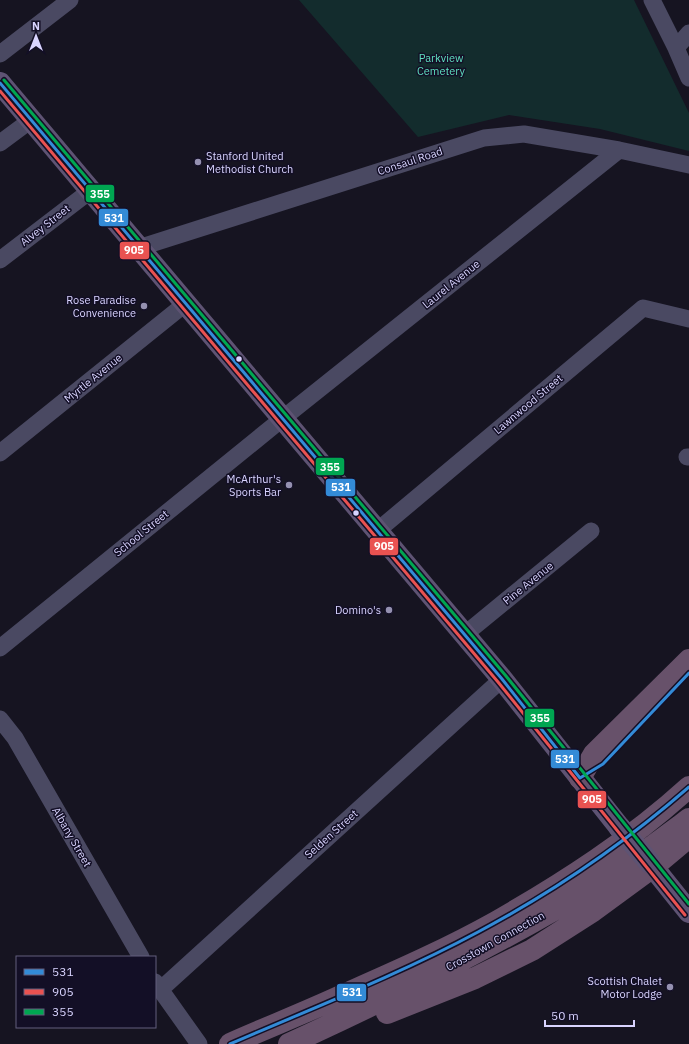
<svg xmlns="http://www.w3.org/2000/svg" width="689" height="1044" viewBox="0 0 689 1044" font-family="'IBM Plex Sans',sans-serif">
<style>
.green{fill:#132c2d}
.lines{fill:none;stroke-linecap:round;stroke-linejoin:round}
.minor{stroke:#4a4962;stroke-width:17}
.major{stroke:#5e5373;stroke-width:22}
.highway{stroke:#67516a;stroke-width:22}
.major-bridge{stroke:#5e5373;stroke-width:22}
.bus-1-casing{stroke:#130f26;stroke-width:6}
.bus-2-casing{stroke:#130f26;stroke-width:6}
.bus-3-casing{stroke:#130f26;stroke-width:6}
.bus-1{stroke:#338bd7;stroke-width:3}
.bus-2{stroke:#e95251;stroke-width:3}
.bus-3{stroke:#00a651;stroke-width:3}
.poi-dot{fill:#9591b1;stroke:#130f26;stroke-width:1.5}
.bus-dot{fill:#d9d4ff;stroke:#130f26;stroke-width:1.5}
.labels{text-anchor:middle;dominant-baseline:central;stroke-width:3;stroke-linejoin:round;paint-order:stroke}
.park-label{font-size:11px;fill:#5fe0c0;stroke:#130f26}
.poi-label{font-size:11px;fill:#d9d4ff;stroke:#130f26;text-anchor:end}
.street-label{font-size:11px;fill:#d9d4ff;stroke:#130f26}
.line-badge{stroke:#130f26;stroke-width:1.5}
.badge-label{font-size:11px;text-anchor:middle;font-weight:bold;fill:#fff}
</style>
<rect width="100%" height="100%" fill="#161421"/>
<path class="green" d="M 299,0 L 634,0 L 689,113 L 689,151 L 600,129 L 509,115 L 418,137 Z"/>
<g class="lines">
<path class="minor" d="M 652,0 L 676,48 L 689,78
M 676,48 L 689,33
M 0,54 L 70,0
M 0,143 L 31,120
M 138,248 L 484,138 L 524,134 L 619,150 L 689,165
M 0,260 L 90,191
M 0,453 L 185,304
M 687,457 L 689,457
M 377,531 L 643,308 L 689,319
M 464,635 L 591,531
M 0,648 L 282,419 L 619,150
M 0,719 L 15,738 L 141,957
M 155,982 L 199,1044
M 160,990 L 502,679"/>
<path class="major" d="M 0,83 L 502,679 L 620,828
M 649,862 L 689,912"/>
<path class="highway" d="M 580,778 L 594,754 L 689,660
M 387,1013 L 475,978 L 532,950 L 593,911 L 653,867 L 689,837
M 230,1044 C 266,1028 304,1013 341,996 C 393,973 446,950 496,922 C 564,883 631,840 689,787
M 289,1044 C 396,995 501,943 601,882 C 628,865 654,845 680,826 L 689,819"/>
<path class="major-bridge" d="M 620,828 L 649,862"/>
<defs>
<path id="bus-1" d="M 0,83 L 502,679 L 580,778 L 603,764 L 689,673
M 230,1044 C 313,1008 398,975 478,932 C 553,892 625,843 689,787"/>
<path id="bus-2" d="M 0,91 L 498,682 L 685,915"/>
<path id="bus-3" d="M 4,80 L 506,676 L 689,904"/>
</defs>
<use href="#bus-1" class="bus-1-casing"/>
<use href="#bus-2" class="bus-2-casing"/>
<use href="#bus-3" class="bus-3-casing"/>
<use href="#bus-1" class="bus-1"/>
<use href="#bus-2" class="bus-2"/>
<use href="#bus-3" class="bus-3"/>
</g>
<g class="poi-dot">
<circle cx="198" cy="162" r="4"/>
<circle cx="144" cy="306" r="4"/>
<circle cx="289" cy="485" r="4"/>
<circle cx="389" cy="610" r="4"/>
<circle cx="670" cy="987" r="4"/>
</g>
<g class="bus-dot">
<circle cx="239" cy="359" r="3.5"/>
<circle cx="356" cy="513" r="3.5"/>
</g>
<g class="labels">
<g class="park-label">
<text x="441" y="58">Parkview<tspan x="441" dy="13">Cemetery</tspan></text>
</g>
<g class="poi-label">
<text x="206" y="156" text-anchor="start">Stanford United<tspan x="206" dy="13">Methodist Church</tspan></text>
<text x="136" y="300">Rose Paradise<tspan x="136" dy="13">Convenience</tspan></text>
<text x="281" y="479">McArthur's<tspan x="281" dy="13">Sports Bar</tspan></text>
<text x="381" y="610">Domino's</text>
<text x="662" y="981">Scottish Chalet<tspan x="662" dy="13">Motor Lodge</tspan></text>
</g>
<g class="street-label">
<text transform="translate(410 161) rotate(-18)">Consaul Road</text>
<text transform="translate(45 225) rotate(-38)">Alvey Street</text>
<text transform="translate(451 284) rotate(-39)">Laurel Avenue</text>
<text transform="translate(93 378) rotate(-39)">Myrtle Avenue</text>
<text transform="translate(528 404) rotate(-40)">Lawnwood Street</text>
<text transform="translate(141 533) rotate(-39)">School Street</text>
<text transform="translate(528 583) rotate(-39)">Pine Avenue</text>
<text transform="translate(331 834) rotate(-42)">Selden Street</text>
<text transform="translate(72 837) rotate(60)">Albany Street</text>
<text transform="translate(495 941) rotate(-29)">Crosstown Connection</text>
</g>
</g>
<g class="line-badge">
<rect x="85" y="184" width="30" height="19" rx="4" fill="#00a651"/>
<rect x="98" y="208" width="31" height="19" rx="4" fill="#338bd7"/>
<rect x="119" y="241" width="31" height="19" rx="4" fill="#e95251"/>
<rect x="315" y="457" width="30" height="19" rx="4" fill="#00a651"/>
<rect x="325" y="478" width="31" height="19" rx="4" fill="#338bd7"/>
<rect x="369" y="537" width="30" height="19" rx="4" fill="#e95251"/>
<rect x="524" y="708" width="31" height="20" rx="4" fill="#00a651"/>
<rect x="550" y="749" width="30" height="20" rx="4" fill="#338bd7"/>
<rect x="577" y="790" width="30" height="19" rx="4" fill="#e95251"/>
<rect x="336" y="983" width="31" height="19" rx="4" fill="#338bd7"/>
</g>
<g class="badge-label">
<text x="100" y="198">355</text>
<text x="114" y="222">531</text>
<text x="134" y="254">905</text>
<text x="330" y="471">355</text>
<text x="341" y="491">531</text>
<text x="384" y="550">905</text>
<text x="540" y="722">355</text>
<text x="565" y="763">531</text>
<text x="592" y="803">905</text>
<text x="352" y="996">531</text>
</g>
<rect x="16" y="956" width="140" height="72" fill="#130f26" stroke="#625e7d"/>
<rect x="24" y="969" width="20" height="6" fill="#338bd7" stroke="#625e7d"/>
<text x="52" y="976" font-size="12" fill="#d9d4ff">531</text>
<rect x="24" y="989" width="20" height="6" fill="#e95251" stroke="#625e7d"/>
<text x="52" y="996" font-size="12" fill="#d9d4ff">905</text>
<rect x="24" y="1009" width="20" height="6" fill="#00a651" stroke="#625e7d"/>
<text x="52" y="1016" font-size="12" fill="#d9d4ff">355</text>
<g transform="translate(36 36)" stroke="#130f26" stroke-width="3" paint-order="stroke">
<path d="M0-3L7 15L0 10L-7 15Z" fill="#d9d4ff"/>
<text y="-6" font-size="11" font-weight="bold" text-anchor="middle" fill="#d9d4ff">N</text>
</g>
<path d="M545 1020v6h89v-6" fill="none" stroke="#d9d4ff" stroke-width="2"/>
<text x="551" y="1020" font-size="12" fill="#d9d4ff" stroke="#130f26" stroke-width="3" paint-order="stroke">50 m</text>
</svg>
